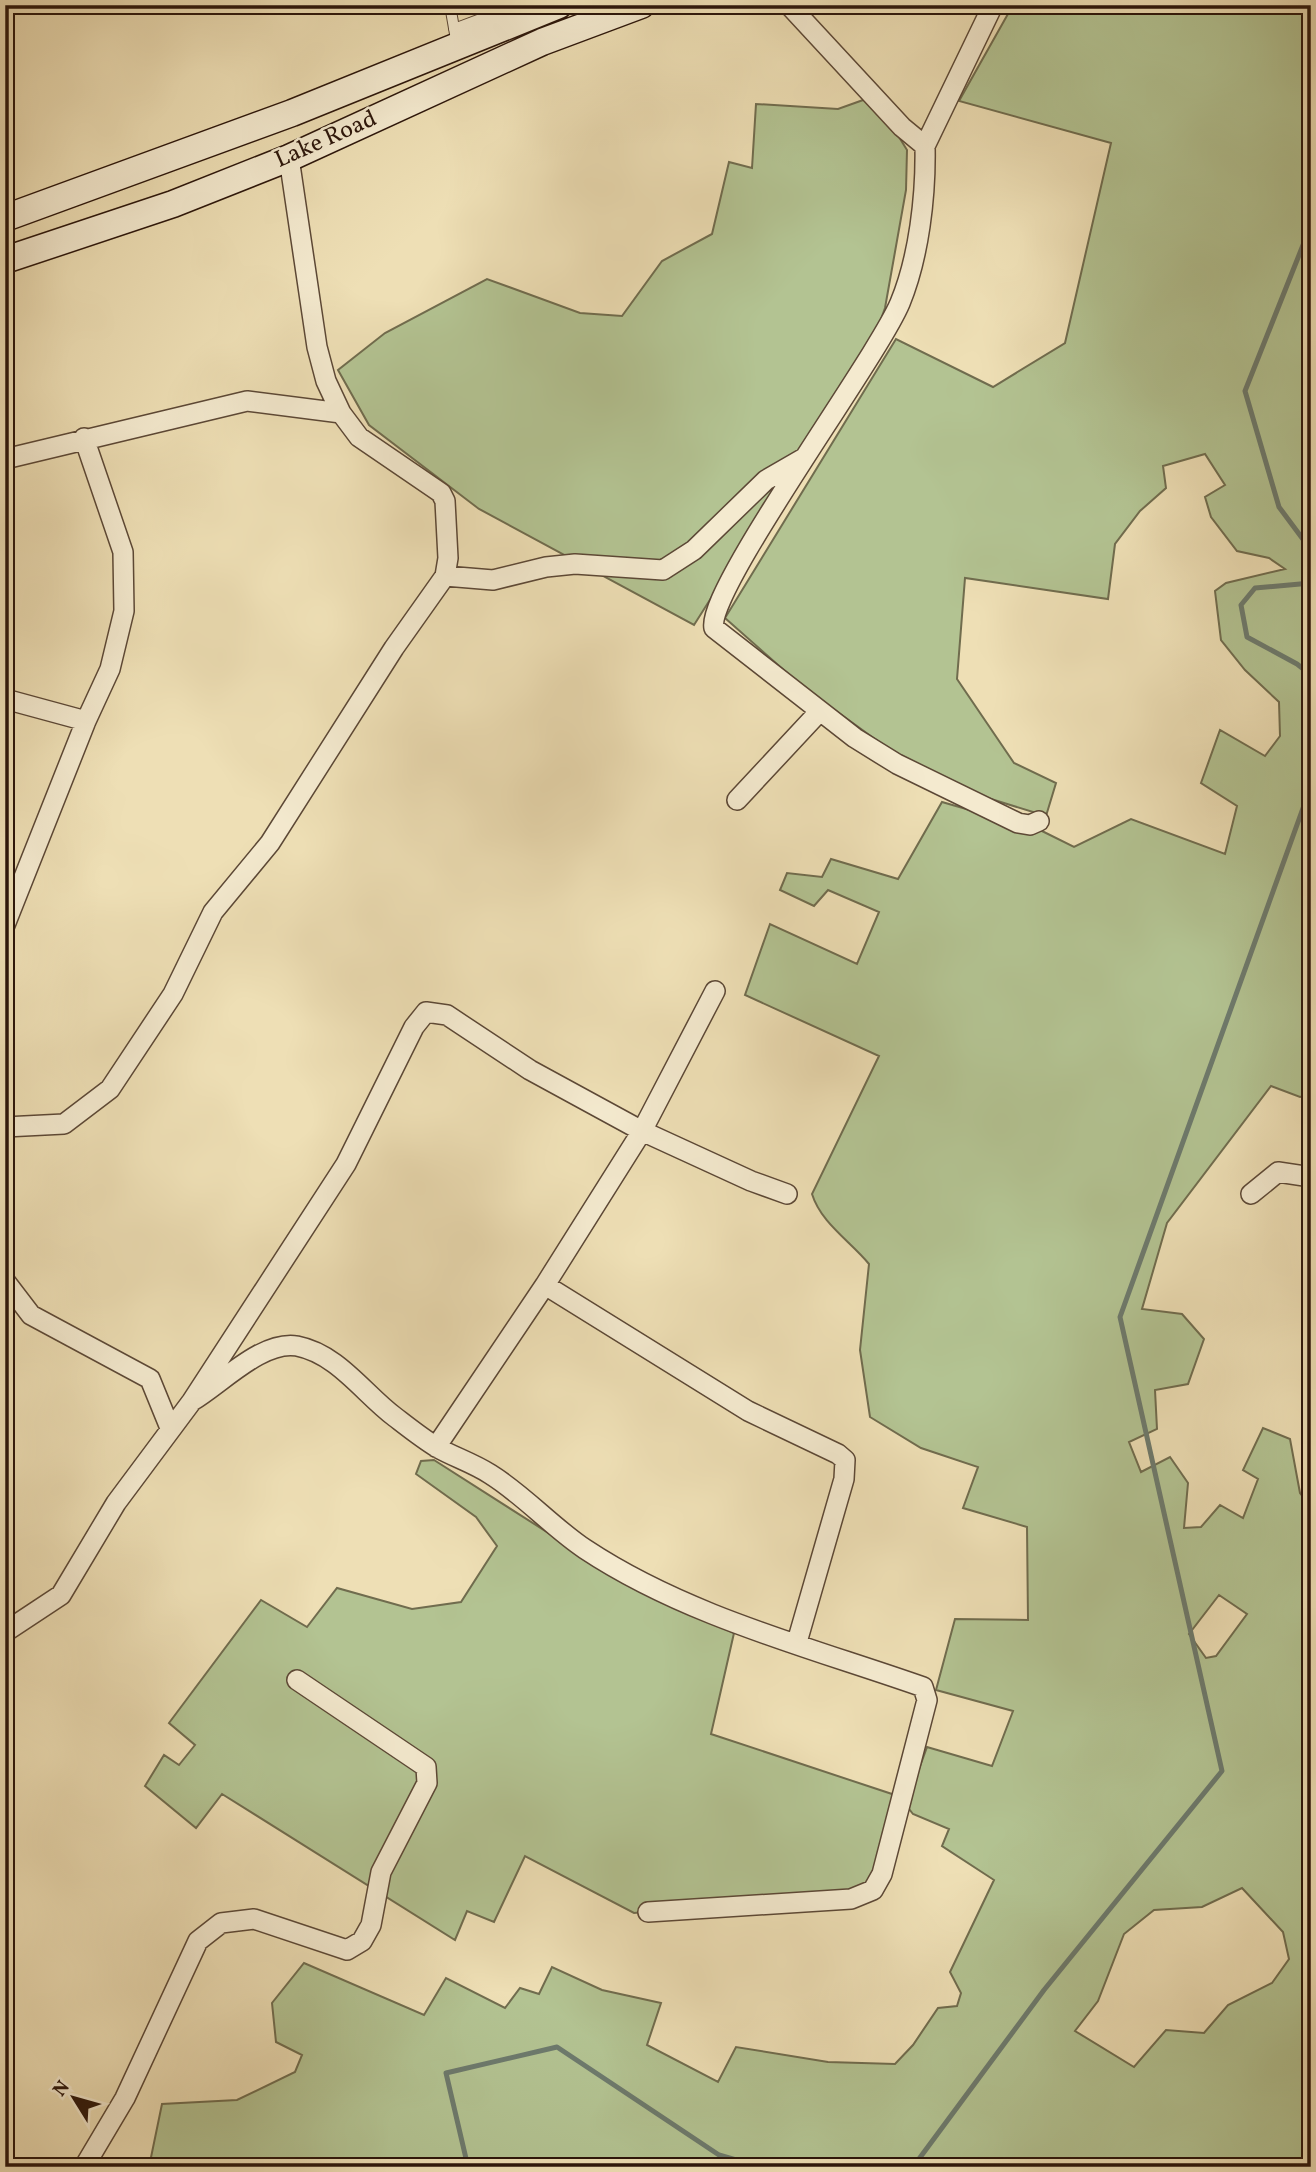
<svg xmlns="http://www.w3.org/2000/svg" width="1316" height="2172" viewBox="0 0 1316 2172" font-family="Vollkorn,serif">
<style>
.green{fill:#b3c392;stroke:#706c4e;stroke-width:2;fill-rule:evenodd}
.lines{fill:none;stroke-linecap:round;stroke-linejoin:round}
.stream{stroke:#6d7a6d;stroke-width:5}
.lane-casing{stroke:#5c4836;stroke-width:12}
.street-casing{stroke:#5c4836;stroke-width:22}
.secondary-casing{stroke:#2c160b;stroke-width:29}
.lane{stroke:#f4eacf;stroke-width:10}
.street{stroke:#f4eacf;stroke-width:19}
.secondary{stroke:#f4eacf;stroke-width:26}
.labels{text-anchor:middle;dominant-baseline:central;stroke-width:5;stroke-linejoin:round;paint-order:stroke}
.street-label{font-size:24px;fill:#2c160b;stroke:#f4eacf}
</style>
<rect width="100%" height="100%" fill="#eedfb5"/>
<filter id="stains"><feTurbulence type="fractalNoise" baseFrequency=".00286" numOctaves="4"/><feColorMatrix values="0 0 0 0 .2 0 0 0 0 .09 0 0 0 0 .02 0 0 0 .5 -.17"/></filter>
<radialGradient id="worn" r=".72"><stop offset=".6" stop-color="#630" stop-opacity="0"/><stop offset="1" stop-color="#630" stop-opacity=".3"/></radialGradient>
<path class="green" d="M 1013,5 L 1311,5 L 1311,1094 L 1300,1097 L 1271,1086 L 1167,1223 L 1142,1309 L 1182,1314 L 1204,1339 L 1188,1384 L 1155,1390 L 1157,1429 L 1129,1442 L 1141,1472 L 1170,1457 L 1188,1483 L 1184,1528 L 1201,1527 L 1220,1505 L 1243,1518 L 1258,1479 L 1243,1470 L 1263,1428 L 1290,1439 L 1300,1493 L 1311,1507 L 1311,2154 L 1300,2167 L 149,2167 L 162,2104 L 237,2100 L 295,2072 L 302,2055 L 276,2042 L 272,2003 L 304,1963 L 424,2015 L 446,1978 L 505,2008 L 520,1988 L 539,1994 L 552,1967 L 602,1990 L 661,2003 L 647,2045 L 718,2082 L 736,2047 L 828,2062 L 895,2064 L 913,2045 L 938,2008 L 957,2006 L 961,1993 L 950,1972 L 994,1880 L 942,1846 L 949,1829 L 913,1814 L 906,1805 L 927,1747 L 992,1766 L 1013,1711 L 936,1690 L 955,1619 L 1028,1620 L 1027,1527 L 963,1508 L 978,1467 L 921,1448 L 870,1417 L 860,1350 L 869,1264 C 850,1241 821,1223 812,1194 L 879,1056 L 745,995 L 770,924 L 857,964 L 879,912 L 828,890 L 814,906 L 780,890 L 787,873 L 822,877 L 831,859 L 898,879 L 942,802 L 1042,831 L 1074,847 L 1131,819 L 1225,854 L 1237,806 L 1201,783 L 1220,730 L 1265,756 L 1280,736 L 1279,702 L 1245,670 L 1221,640 L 1215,591 L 1226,583 L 1285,569 L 1269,558 L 1237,551 L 1211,517 L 1205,497 L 1225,485 L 1205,454 L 1163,466 L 1166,488 L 1140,511 L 1115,544 L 1108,599 L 965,578 L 957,679 L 1014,763 L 1056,783 L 1046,816 L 962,790 L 897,755 L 803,687 L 725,618 L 896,339 L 993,387 L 1065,343 L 1111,143 L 959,101 ZM 1219,1595 L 1247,1614 L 1216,1656 L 1206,1658 L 1189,1634 ZM 1242,1888 L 1283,1932 L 1289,1959 L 1272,1983 L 1228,2005 L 1204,2033 L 1166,2030 L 1134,2067 L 1075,2031 L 1098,2001 L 1124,1934 L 1154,1910 L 1202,1907 Z
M 866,99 L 891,124 L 907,150 L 906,190 L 885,308 L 872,344 L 694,625 L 479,509 L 369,425 L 338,370 L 385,333 L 487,279 L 580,313 L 622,316 L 662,261 L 712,234 L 729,162 L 752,168 L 756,104 L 838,109 Z
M 434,1460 L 619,1578 L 734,1633 L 711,1734 L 895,1795 L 873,1879 L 853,1893 L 634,1913 L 525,1856 L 494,1922 L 467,1911 L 455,1940 L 222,1794 L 196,1828 L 145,1786 L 164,1755 L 179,1765 L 195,1745 L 169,1723 L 261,1600 L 307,1627 L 337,1588 L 412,1609 L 461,1602 L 497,1546 L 476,1517 L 416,1474 L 421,1461 Z"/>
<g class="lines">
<path class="stream" d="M 1311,225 L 1245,391 L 1279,507 L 1311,550
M 1311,583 L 1255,588 L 1241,605 L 1247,637 L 1297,664 L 1311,675
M 468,2167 L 446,2073 L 557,2047 L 719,2155 L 760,2167
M 913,2167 L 1044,1990 L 1222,1771 L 1120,1317 L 1311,786"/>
<defs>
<path id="lane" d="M 450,5 L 455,34
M 454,29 L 518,5"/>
<path id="street" d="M 789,5 L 902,127 L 925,146 C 926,196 919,257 900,303 C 876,360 705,592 714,628 L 855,738 L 897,764 L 1018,823 L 1030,825 L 1039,821
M 925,146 L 993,5
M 289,158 L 317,347 L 326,381 L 341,413
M 5,459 L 247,401 L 341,413 L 359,437 L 441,493 L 445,501 L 448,558 L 445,576 L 394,648 L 270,843 L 213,912 L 173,994 L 110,1089 L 64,1124 L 5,1127
M 445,576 L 493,580 L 546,567 L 575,564 L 663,570 L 694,550 L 766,480 L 804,458
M 5,699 L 86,721
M 737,800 L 819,712
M 5,925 L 86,721 L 110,669 L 124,611 L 123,552 L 84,438
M 1251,1194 L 1278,1172 L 1311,1177
M 5,1281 L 31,1315 L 150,1379 L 170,1428
M 545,1285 L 748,1411 L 838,1454 L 845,1460 L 844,1479 L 797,1642
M 192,1401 C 221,1384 262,1340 297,1346 C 338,1354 364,1394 395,1417 C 408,1427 423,1439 438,1448 C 454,1457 473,1463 490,1474 C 524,1495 552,1527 585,1549 C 686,1616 809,1647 923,1687 L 927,1700 L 882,1874 L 873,1890 L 851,1899 L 648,1912
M 436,1447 L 545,1285 L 642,1131 L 715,991
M 5,1632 L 61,1595 L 116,1503 L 192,1401 L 346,1164 L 414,1027 L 426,1012 L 447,1015 L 530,1070 L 642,1131 L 751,1181 L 787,1194
M 84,2167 L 125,2098 L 198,1941 L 221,1923 L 254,1919 L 347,1950 L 362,1941 L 371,1925 L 381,1872 L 427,1783 L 426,1767 L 297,1680"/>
<path id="secondary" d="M 5,218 L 292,113 L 559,5
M 5,260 L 173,204 L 289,158 L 542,42 L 641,5"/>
</defs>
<use href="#lane" class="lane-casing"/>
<use href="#street" class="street-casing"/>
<use href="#secondary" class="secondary-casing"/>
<use href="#lane" class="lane"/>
<use href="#street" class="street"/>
<use href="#secondary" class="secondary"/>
</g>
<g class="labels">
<g class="street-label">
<text transform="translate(326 140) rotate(-24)">Lake Road</text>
</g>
</g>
<rect width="1316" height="2172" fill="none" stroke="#eedfb5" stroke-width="28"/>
<rect x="7" y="7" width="1302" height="2158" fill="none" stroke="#2c160b" stroke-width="3.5"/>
<rect x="14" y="14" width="1288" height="2144" fill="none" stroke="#2c160b" stroke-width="2"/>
<g transform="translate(74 2098) rotate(307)" stroke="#f4eacf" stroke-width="5" paint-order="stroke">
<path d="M0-5L12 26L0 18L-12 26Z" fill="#2c160b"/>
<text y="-10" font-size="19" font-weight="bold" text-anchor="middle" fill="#2c160b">N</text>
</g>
<rect width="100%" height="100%" filter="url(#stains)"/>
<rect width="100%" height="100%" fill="url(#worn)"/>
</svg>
